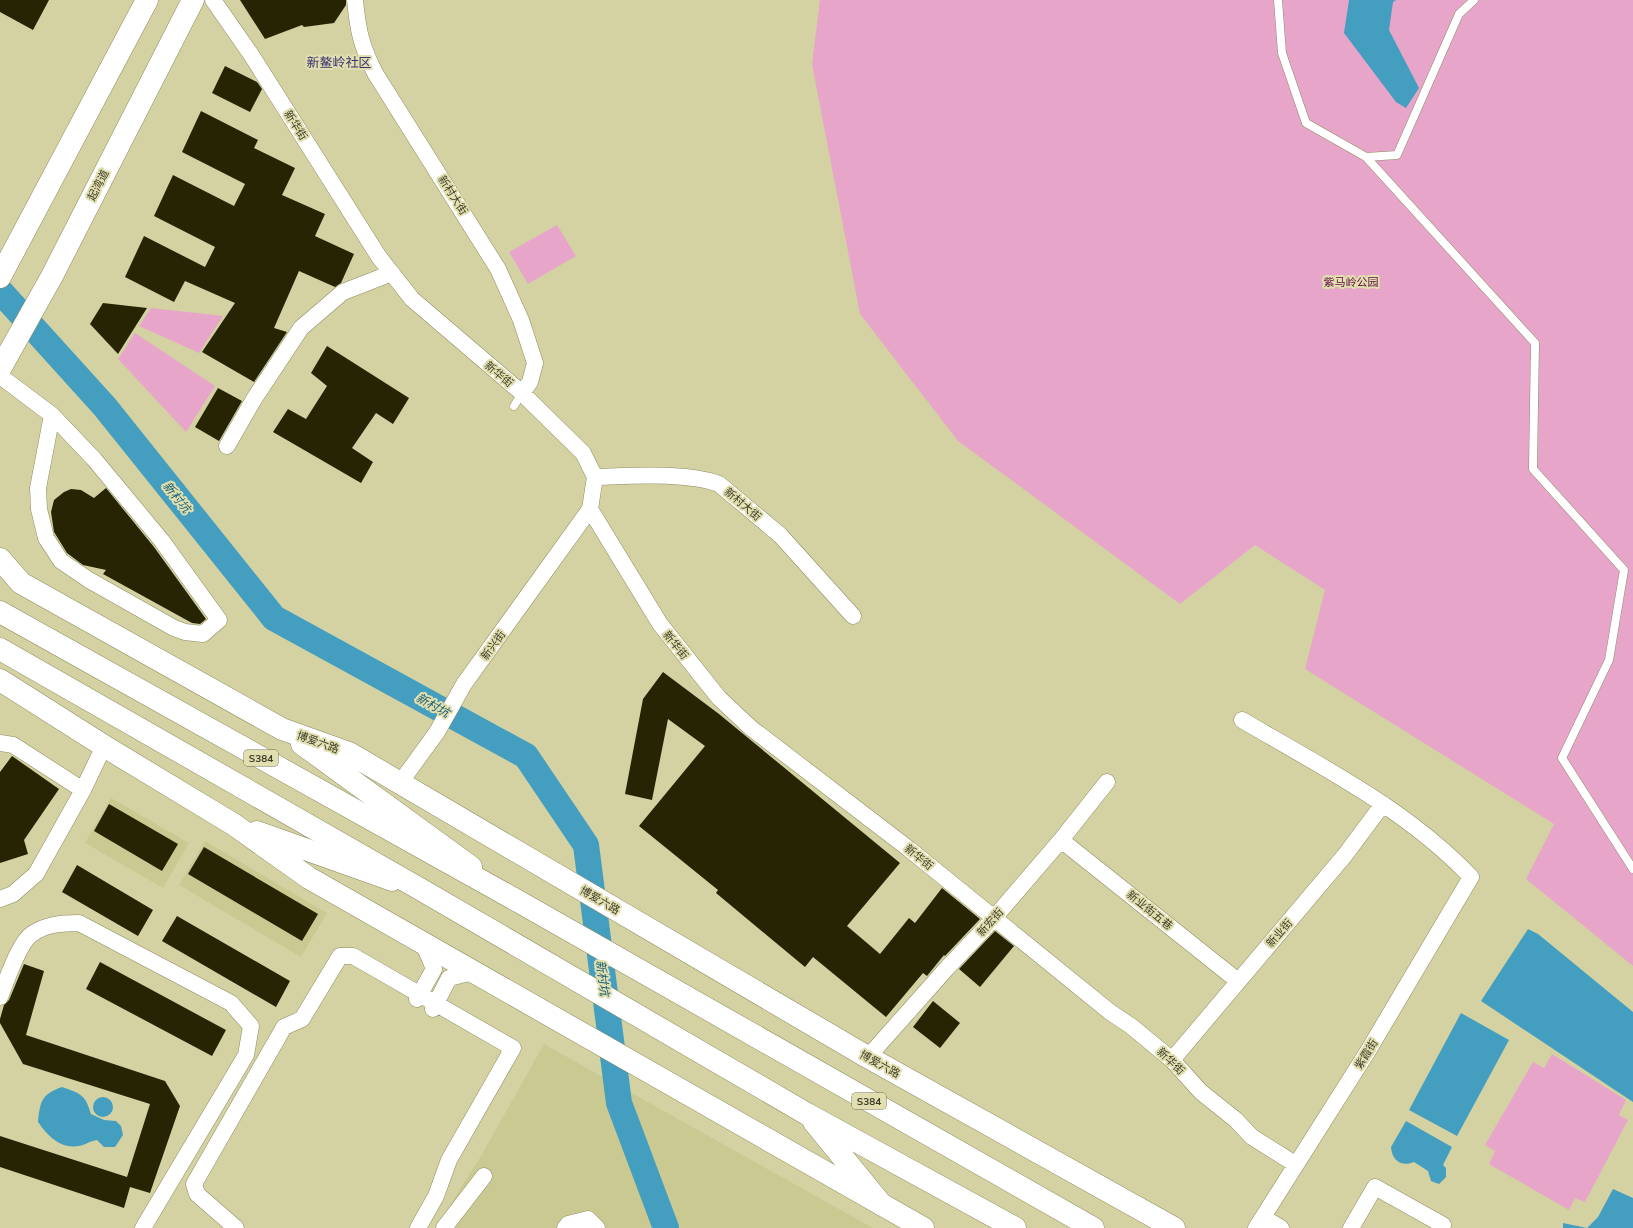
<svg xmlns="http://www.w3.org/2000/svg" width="1633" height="1228" viewBox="0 0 1633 1228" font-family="Mulish,'Noto Sans SC',sans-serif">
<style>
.built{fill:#cbc992}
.green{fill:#e7a6c9}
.water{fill:#439ec0}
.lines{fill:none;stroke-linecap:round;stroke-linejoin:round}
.river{stroke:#439ec0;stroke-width:26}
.building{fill:#262403}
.lane-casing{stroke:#8e8c5f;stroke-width:9}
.street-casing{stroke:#8e8c5f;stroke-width:17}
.secondary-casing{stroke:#8e8c5f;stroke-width:23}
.highway-casing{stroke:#8e8c5f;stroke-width:23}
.lane{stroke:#fff;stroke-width:8}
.street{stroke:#fff;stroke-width:16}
.secondary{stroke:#fff;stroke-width:22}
.highway{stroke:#fff;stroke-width:22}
.labels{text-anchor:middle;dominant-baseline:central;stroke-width:4;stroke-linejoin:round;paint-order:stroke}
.shield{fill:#e1dfaf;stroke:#6e6d51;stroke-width:1}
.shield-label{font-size:10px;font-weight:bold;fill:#3d3c29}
.street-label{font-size:11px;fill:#3d3c29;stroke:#e1dfaf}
.park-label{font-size:11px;fill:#600b44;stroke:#e1dfaf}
.water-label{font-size:12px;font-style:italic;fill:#155d75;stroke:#e1dfaf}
.quarter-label{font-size:13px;fill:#3a336f;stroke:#e1dfaf}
</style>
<rect width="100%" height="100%" fill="#d4d2a3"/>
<path class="built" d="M 111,798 L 189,843 L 163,888 L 85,843 Z
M 205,841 L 327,913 L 301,957 L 179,885 Z
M 544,1044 L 873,1228 L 435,1228 L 481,1156 Z"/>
<path class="green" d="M 820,0 L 1633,0 L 1633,966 L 1526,879 L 1554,824 L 1305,669 L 1325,590 L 1255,545 L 1180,604 L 958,441 L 860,314 L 812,64 Z
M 557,225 L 576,256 L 528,284 L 509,252 Z
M 151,308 L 223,316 L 199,353 L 139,326 Z
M 135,333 L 215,386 L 186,432 L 118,359 Z
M 1552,1054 L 1626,1100 L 1619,1115 L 1628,1120 L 1585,1202 L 1575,1198 L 1569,1210 L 1489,1164 L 1495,1151 L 1485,1145 L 1533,1062 L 1544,1068 Z"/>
<path class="water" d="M 1349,0 L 1396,0 L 1393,2 L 1389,30 L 1419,88 L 1406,108 L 1396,102 L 1344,33 Z
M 1528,929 L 1538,934 L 1633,1012 L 1633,1102 L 1481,1001 Z
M 1461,1013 L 1509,1040 L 1457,1136 L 1409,1110 Z
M 62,1087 C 81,1094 85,1094 91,1114 L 104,1120 L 116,1121 L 121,1126 L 123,1135 L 115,1147 L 104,1147 L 97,1140 C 90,1141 85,1145 79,1146 C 60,1149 48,1136 38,1122 C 40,1101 42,1094 62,1087 Z
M93 1107a10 10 0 1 1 20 0a10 10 0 1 1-20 0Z
M 1406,1121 L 1452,1147 L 1443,1165 L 1446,1168 L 1446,1177 L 1439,1184 L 1431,1181 L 1428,1171 L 1414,1162 C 1402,1167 1392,1161 1391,1147 Z
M 1613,1189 L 1633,1198 L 1633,1228 L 1563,1228 L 1563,1223 L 1587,1228 L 1598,1217 Z"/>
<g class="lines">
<path class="river" d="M 0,291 L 105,407 L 274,618 L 526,756 L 586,845 L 619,1103 L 666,1228"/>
</g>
<path class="building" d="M 0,0 L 49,0 L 33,30 L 0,12 Z
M 240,0 L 346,0 L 346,5 L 334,23 L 304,27 L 302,25 L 265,39 Z
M 225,66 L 257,82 L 262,89 L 250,112 L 212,93 Z
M 201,111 L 258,140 L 254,148 L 295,168 L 282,195 L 325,214 L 315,236 L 354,254 L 341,283 L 335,287 L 299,271 L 274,328 L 287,332 L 254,382 L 202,352 L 235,303 L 185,281 L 174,302 L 125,277 L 144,236 L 205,267 L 215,247 L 154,216 L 173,175 L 234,206 L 245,184 L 182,152 Z
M 103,303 L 147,308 L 118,354 L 90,324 Z
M 327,346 L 409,398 L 393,424 L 376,413 L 352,448 L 373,462 L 361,483 L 273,432 L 288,409 L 306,419 L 327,386 L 311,373 Z
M 218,388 L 242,401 L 219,441 L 195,427 Z
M 106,488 L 154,547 L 206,619 L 200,624 L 192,623 L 103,574 L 106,570 L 83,565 L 67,553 L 54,532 L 51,512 L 54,500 L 64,492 L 71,489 L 81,490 L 94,498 Z
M 663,672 L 719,714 L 900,863 L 847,926 L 880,954 L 909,918 L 915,923 L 942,888 L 980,919 L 945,956 L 944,955 L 927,976 L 923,973 L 886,1017 L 813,957 L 805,967 L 716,893 L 718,890 L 639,826 L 705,746 L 668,719 L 652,800 L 625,794 L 643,699 Z
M 12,756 L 59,789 L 24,840 L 28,854 L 0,863 L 0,772 Z
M 109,804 L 178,844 L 162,871 L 94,831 Z
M 204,847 L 318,914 L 302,941 L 188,874 Z
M 77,865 L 153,910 L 138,936 L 62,892 Z
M 177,916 L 290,981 L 276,1007 L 162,941 Z
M 995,931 L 1014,946 L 980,987 L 959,969 Z
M 100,962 L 226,1030 L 212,1056 L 86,989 Z
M 24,964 L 44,971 L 26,1035 L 165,1081 L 180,1106 L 150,1193 L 130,1187 L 124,1208 L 0,1167 L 0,1136 L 127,1177 L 150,1104 L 23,1064 L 0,1023 L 0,1019 L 4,1005 L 9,1000 Z
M 933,1001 L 960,1023 L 940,1048 L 913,1027 Z"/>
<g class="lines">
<defs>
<path id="lane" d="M 1278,0 L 1282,53 L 1306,123 L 1366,157 L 1397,155 L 1459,14 L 1474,0
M 1366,157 L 1535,343 L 1533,469 L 1624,570 L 1609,660 L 1562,758 L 1633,869
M 514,406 L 522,393"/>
<path id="street" d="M 213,0 L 252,56 L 379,257 L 412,299 L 522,393 L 583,453 L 595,477 L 590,509 L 660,624 L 719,698 L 751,728 L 909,849 L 1110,1012 L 1131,1026 L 1172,1060 L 1201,1092 L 1236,1120 L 1252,1137 L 1295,1164
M 355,0 C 358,31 361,45 375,73 L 498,269 L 521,320 L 535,363 L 530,382 L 522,393
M 0,376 L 52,415 L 94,459 L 162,541 L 219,620 L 203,634 L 185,632 L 174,628 L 89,580 L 61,561 L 46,538 L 39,509 L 38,488 L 52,415
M 227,446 L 254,399 L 301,328 L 343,292 L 392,273
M 595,477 C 631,476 685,472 719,484 L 780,535 L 853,616
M 1242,720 C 1322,767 1406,809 1471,877 L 1368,1051 L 1256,1228
M 0,743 L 13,745 L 83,790
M 400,783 L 437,732 L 464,684 L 590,509
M 1061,840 L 1238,981
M 0,899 L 13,894 L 36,874 L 83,790 L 104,746
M 0,997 C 6,982 19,942 32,934 C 46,924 63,923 79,923 L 231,1003 L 251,1026 L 246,1055 L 143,1228
M 417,999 L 434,969 L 423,943
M 433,1009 L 449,978 L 473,972
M 868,1057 L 947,968 L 988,925 L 1061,840 L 1107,782
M 1172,1060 L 1345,855 L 1383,804
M 1263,1217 L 1281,1228
M 236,1228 L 197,1194 L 194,1184 L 284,1027 L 302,1019 L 340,956 L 353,956 L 513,1048 L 449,1160 L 436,1196 L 418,1228
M 444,1228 L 484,1176
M 565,1228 L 568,1224 L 588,1219 L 597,1228
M 1351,1228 L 1375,1187 L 1443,1225 L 1441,1228"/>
<path id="secondary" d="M 0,277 L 147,0
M 0,369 L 52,276 L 193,0
M 0,559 L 21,583 L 282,729 L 349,753 L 864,1055 L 1174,1228
M 0,680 L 104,746 L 233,824 L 309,878 L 923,1228
M 302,744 L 471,867
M 257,832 L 392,880"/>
<path id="highway" d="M 0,612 L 523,904 L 1093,1228
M 0,649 L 420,889 L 807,1114 L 1015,1228
M 814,1122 L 881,1204"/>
</defs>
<use href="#lane" class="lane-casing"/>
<use href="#street" class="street-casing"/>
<use href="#secondary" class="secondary-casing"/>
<use href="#highway" class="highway-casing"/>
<use href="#lane" class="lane"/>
<use href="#street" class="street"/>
<use href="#secondary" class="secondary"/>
<use href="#highway" class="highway"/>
</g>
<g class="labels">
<g class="shield">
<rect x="244" y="750" width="34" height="16" rx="3"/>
<rect x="852" y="1093" width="34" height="16" rx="3"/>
</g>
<g class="shield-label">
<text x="261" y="758">S384</text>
<text x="869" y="1101">S384</text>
</g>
<g class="street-label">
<text transform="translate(296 125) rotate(58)">新华街</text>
<text transform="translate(98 185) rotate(-63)">起湾道</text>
<text transform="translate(453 195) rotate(57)">新村大街</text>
<text transform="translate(499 374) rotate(40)">新华街</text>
<text transform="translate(743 504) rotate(40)">新村大街</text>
<text transform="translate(493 645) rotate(-54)">新兴街</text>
<text transform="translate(676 645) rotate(51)">新华街</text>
<text transform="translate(318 742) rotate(20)">博爱六路</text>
<text transform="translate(919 857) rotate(39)">新华街</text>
<text transform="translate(600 900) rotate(30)">博爱六路</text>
<text transform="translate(1150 910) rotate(39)">新业街五巷</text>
<text transform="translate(990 922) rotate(-48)">新宏街</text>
<text transform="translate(1279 933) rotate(-49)">新业街</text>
<text transform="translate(1366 1054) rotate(-58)">紫霞街</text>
<text transform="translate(1171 1061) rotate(44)">新华街</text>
<text transform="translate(880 1064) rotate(29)">博爱六路</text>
</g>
<g class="park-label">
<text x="1351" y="282">紫马岭公园</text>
</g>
<g class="water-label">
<text transform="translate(177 497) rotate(51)">新村坑</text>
<text transform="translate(433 705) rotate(29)">新村坑</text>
<text transform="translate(603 978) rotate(83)">新村坑</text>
</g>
<g class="quarter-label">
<text x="339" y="62">新鳌岭社区</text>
</g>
</g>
</svg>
